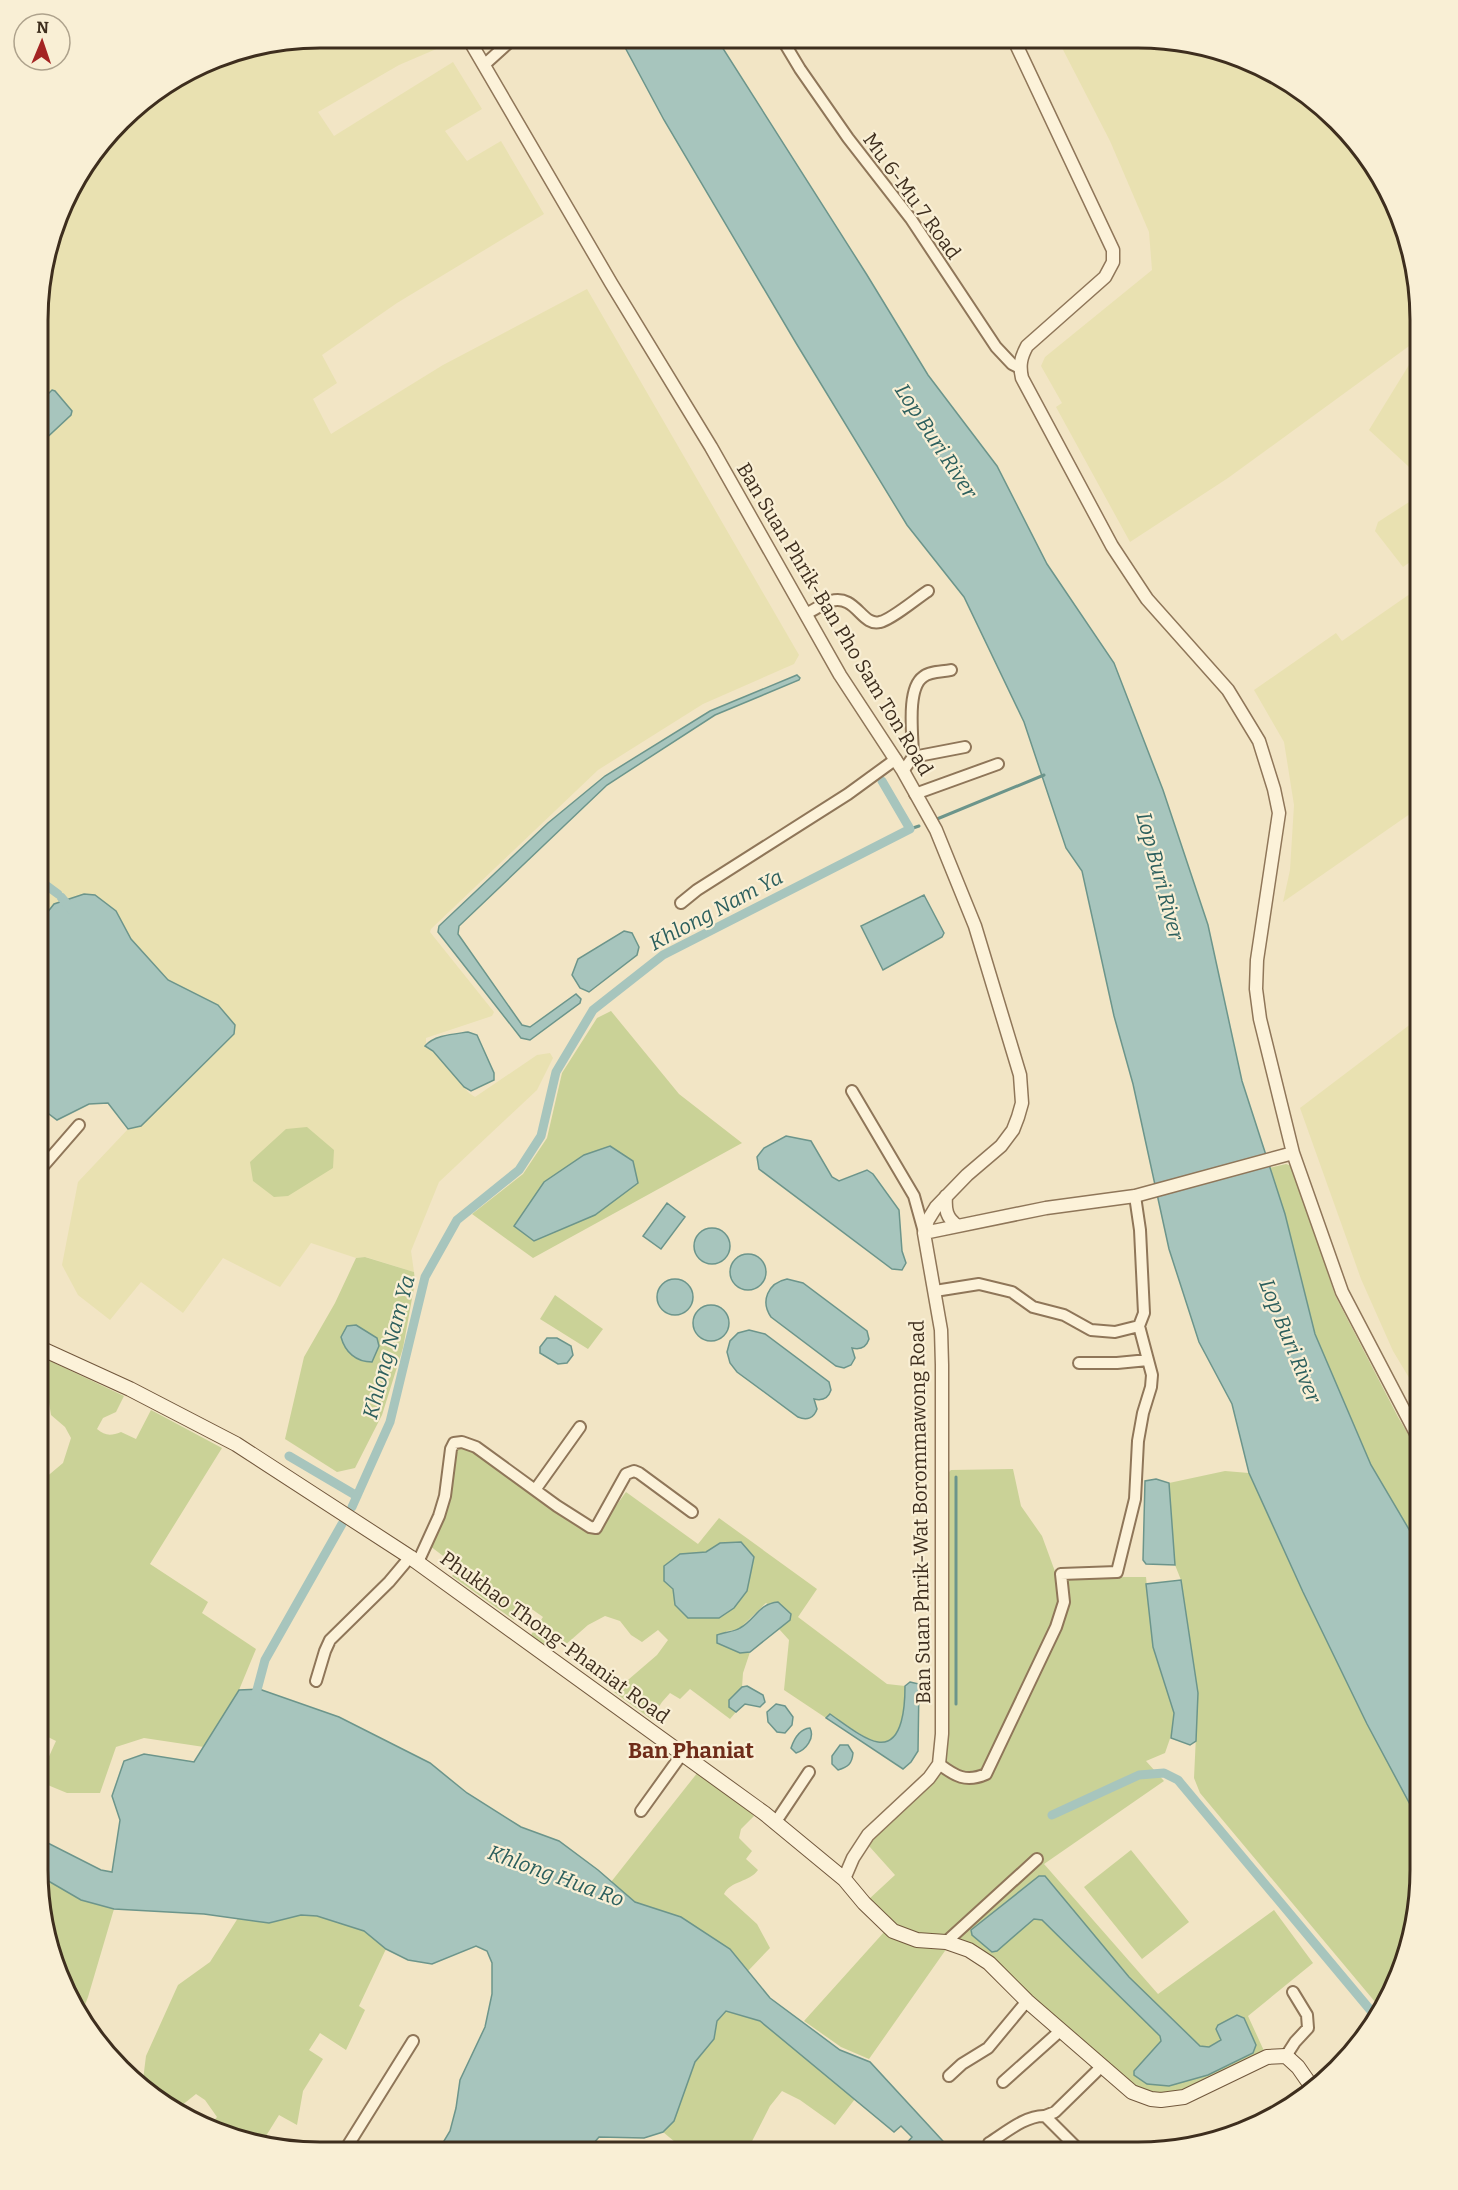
<svg xmlns="http://www.w3.org/2000/svg" width="1458" height="2190" viewBox="0 0 1458 2190" font-family="Bitter,serif">
<style>
.farmland{fill:#e9e1b1}
.green{fill:#cad297;fill-rule:evenodd}
.water{fill:#a7c5bd;stroke:#6c958b;stroke-width:1.5}
.lines{fill:none;stroke-linecap:round;stroke-linejoin:round}
.stream{stroke:#6c958b;stroke-width:3}
.canal{stroke:#a7c5bd;stroke-width:9}
.minor-casing{stroke:#8f7659;stroke-width:14}
.tertiary-casing{stroke:#8f7659;stroke-width:15}
.secondary-casing{stroke:#71573c;stroke-width:16}
.minor{stroke:#fcf2d9;stroke-width:10}
.tertiary{stroke:#fcf2d9;stroke-width:12}
.secondary{stroke:#fcf2d9;stroke-width:14}
.labels{text-anchor:middle;dominant-baseline:central;stroke-width:4.5;stroke-linejoin:round;paint-order:stroke}
.street-label{font-size:20px;fill:#3e2e1e;stroke:#f9efd5}
.water-label{font-size:21px;font-style:italic;fill:#2c5f5d;stroke:#f9efd5}
.quarter-label{font-size:22px;font-weight:bold;fill:#6f2c19;stroke:#f9efd5}
.rim{fill:none;stroke:#3e2e1e;stroke-width:3}
</style>
<rect width="100%" height="100%" fill="#f2e5c5"/>
<path class="farmland" d="M 320,38 L 436,38 L 441,47 L 399,65 L 318,112 L 334,136 L 453,62 L 482,109 L 445,131 L 467,161 L 501,141 L 544,214 L 397,303 L 322,355 L 337,383 L 313,399 L 331,434 L 443,365 L 587,289 L 799,655 L 794,664 L 703,704 L 598,770 L 431,929 L 430,932 L 494,1012 L 492,1016 L 426,1038 L 426,1048 L 433,1051 L 469,1093 L 475,1097 L 537,1055 L 550,1053 L 553,1058 L 537,1090 L 439,1182 L 411,1251 L 414,1272 L 366,1257 L 356,1258 L 311,1243 L 280,1287 L 223,1258 L 183,1313 L 141,1282 L 110,1320 L 78,1295 L 62,1265 L 78,1182 L 128,1129 L 141,1126 L 234,1034 L 235,1025 L 218,1005 L 168,980 L 131,939 L 116,911 L 54,904 L 39,923 L 40,283 L 75,179 L 134,107 L 229,53 Z
M 1058,40 L 1175,40 L 1246,59 L 1310,96 L 1362,148 L 1399,212 L 1420,320 L 1420,480 L 1408,466 L 1369,430 L 1420,347 L 1416,341 L 1228,478 L 1130,542 L 1056,407 L 1062,403 L 1041,366 L 1045,357 L 1152,270 L 1149,232 L 1110,141 Z
M 1420,495 L 1420,555 L 1403,567 L 1375,531 L 1378,522 Z
M 1420,587 L 1420,807 L 1283,902 L 1290,870 L 1294,805 L 1284,742 L 1254,690 L 1336,633 L 1342,641 Z
M 1420,1017 L 1420,1396 L 1393,1351 L 1361,1279 L 1300,1108 Z"/>
<path class="green" d="M 611,1011 L 679,1094 L 742,1143 L 533,1258 L 472,1214 L 523,1174 L 547,1138 L 562,1073 L 597,1018 Z
M 307,1127 L 334,1150 L 333,1168 L 288,1196 L 274,1197 L 253,1181 L 250,1162 L 286,1129 Z
M 1286,1164 L 1292,1166 L 1335,1295 L 1398,1417 L 1420,1454 L 1420,1548 L 1371,1465 L 1315,1334 L 1285,1214 L 1269,1168 Z
M 365,1257 L 414,1272 L 415,1282 L 403,1348 L 382,1415 L 355,1468 L 337,1472 L 285,1439 L 304,1357 L 335,1303 L 356,1258 Z
M 555,1295 L 603,1329 L 588,1349 L 540,1319 Z
M 50,1361 L 124,1396 L 116,1412 L 103,1418 L 97,1429 C 105,1436 111,1436 121,1432 L 136,1439 L 151,1410 L 222,1448 L 150,1564 L 208,1602 L 202,1613 L 256,1649 L 239,1690 L 204,1747 L 144,1738 L 116,1747 L 100,1793 L 67,1793 L 38,1781 L 56,1741 L 38,1732 L 38,1484 L 63,1463 L 71,1438 L 65,1427 L 51,1415 L 49,1402 L 38,1391 L 38,1373 L 43,1364 Z
M 465,1447 L 597,1532 L 626,1492 L 698,1544 L 719,1518 L 817,1589 L 798,1617 L 887,1684 L 905,1686 C 905,1702 904,1746 879,1742 C 865,1740 843,1722 830,1714 L 826,1718 L 784,1690 L 789,1640 L 779,1629 L 790,1620 L 766,1603 L 738,1630 L 726,1631 L 740,1653 L 750,1652 L 743,1673 L 742,1687 L 729,1701 L 729,1707 L 736,1712 L 730,1719 L 690,1689 L 680,1699 L 670,1693 L 662,1702 L 651,1719 L 614,1692 L 657,1655 L 668,1640 L 658,1630 L 642,1642 L 631,1635 L 620,1621 L 605,1616 L 588,1625 L 563,1647 L 555,1641 L 549,1649 L 531,1635 L 543,1617 L 526,1605 L 514,1620 L 452,1576 L 459,1568 L 430,1546 L 455,1453 L 459,1448 ZM 720,1543 L 675,1605 L 673,1589 L 680,1554 L 706,1552 Z
M 1013,1469 L 1021,1506 L 1042,1536 L 1057,1577 L 1146,1577 L 1153,1647 L 1174,1713 L 1174,1727 L 1165,1753 L 1146,1761 L 1164,1781 L 1044,1864 L 1158,1994 L 1274,1910 L 1313,1963 L 1248,2016 L 1265,2053 L 1173,2095 L 1154,2095 L 1137,2089 L 1103,2062 L 992,1961 L 896,1928 L 868,1900 L 895,1875 L 869,1846 L 880,1830 L 932,1784 L 941,1770 L 947,1748 L 948,1473 L 951,1470 Z
M 1225,1471 L 1249,1473 L 1303,1592 L 1367,1724 L 1420,1823 L 1420,1888 L 1405,1961 L 1381,2009 L 1200,1793 L 1194,1778 L 1198,1693 L 1181,1580 L 1175,1565 L 1169,1483 Z
M 698,1772 L 737,1799 L 754,1816 L 741,1829 L 739,1838 L 752,1851 L 746,1859 L 758,1870 C 750,1882 730,1881 724,1894 L 757,1924 L 770,1948 L 748,1971 L 730,1949 L 681,1917 L 635,1902 L 611,1882 Z
M 1131,1850 L 1189,1922 L 1142,1959 L 1084,1887 Z
M 38,1875 L 81,1900 L 114,1909 L 88,1997 L 81,2015 L 59,1978 Z
M 301,1915 L 317,1916 L 364,1931 L 386,1949 L 359,2006 L 365,2010 L 346,2050 L 320,2033 L 309,2050 L 323,2059 L 303,2091 L 297,2125 L 279,2115 L 261,2144 L 208,2128 L 217,2117 L 205,2100 L 196,2094 L 176,2110 L 148,2094 L 142,2088 L 146,2056 L 178,1985 L 210,1962 L 238,1918 L 269,1923 Z
M 885,1931 L 947,1948 L 869,2059 L 841,2047 L 804,2021 Z
M 726,2011 L 760,2021 L 855,2099 L 835,2125 L 800,2100 L 782,2091 L 770,2106 L 747,2151 L 681,2151 L 681,2147 L 663,2132 L 674,2121 L 695,2062 L 714,2039 L 717,2021 Z"/>
<path class="water" d="M 620,38 L 717,39 L 867,275 L 928,375 L 997,466 L 1047,564 L 1114,663 L 1163,790 L 1208,925 L 1242,1081 L 1285,1214 L 1315,1334 L 1371,1465 L 1420,1548 L 1420,1823 L 1367,1724 L 1303,1592 L 1249,1473 L 1232,1404 L 1199,1342 L 1169,1249 L 1133,1084 L 1114,1016 L 1082,871 L 1066,848 L 1024,722 L 964,597 L 907,525 L 796,343 L 664,120 Z
M 52,390 L 55,391 L 72,411 L 71,415 L 40,444 L 40,402 Z
M 797,675 L 800,678 L 799,680 L 715,715 L 607,785 L 459,926 L 458,934 L 522,1025 L 530,1027 L 576,994 L 581,999 L 580,1003 L 530,1040 L 521,1038 L 438,932 L 439,926 L 548,823 L 605,776 L 710,711 Z
M 84,894 L 95,895 L 116,911 L 131,939 L 168,980 L 218,1005 L 235,1025 L 234,1034 L 141,1126 L 128,1129 L 108,1103 L 89,1104 L 57,1120 L 45,1111 L 39,1088 L 39,923 L 54,904 Z
M 924,895 L 944,933 L 942,937 L 883,970 L 861,926 Z
M 624,931 L 632,933 L 639,947 L 637,955 L 589,992 L 580,988 L 572,975 L 578,959 Z
M 468,1032 L 477,1035 L 494,1073 L 494,1080 L 471,1091 L 464,1087 L 433,1051 L 425,1046 C 434,1035 455,1034 468,1032 Z
M 786,1136 L 811,1141 L 832,1177 L 839,1181 L 867,1170 L 873,1174 L 899,1210 L 902,1251 L 906,1263 L 902,1270 L 892,1269 L 759,1169 L 757,1157 L 764,1148 Z
M 610,1146 L 633,1161 L 638,1183 L 595,1215 L 534,1241 L 514,1226 L 544,1182 L 584,1155 Z
M 667,1203 L 685,1217 L 661,1249 L 643,1236 Z
M694 1246a18 18 0 1 1 36 0a18 18 0 1 1-36 0Z
M730 1272a18 18 0 1 1 36 0a18 18 0 1 1-36 0Z
M657 1297a18 18 0 1 1 36 0a18 18 0 1 1-36 0Z
M 787,1279 L 803,1283 L 867,1331 L 869,1339 C 866,1348 860,1350 852,1348 L 855,1358 L 851,1365 L 844,1368 L 836,1366 L 771,1317 C 760,1301 768,1283 787,1279 Z
M693 1323a18 18 0 1 1 36 0a18 18 0 1 1-36 0Z
M 356,1325 L 377,1338 L 379,1346 L 372,1362 C 356,1362 345,1352 341,1337 L 347,1326 Z
M 749,1330 L 765,1334 L 829,1382 L 831,1390 C 828,1399 822,1401 814,1399 L 817,1409 C 814,1418 807,1421 798,1417 L 737,1372 L 730,1363 L 727,1352 L 730,1341 L 738,1333 Z
M 547,1338 L 557,1338 L 571,1346 L 573,1355 L 567,1363 L 558,1364 L 540,1353 L 540,1347 Z
M 1156,1479 L 1169,1483 L 1175,1565 L 1146,1564 L 1143,1560 L 1145,1481 Z
M 741,1542 L 754,1557 L 747,1591 L 734,1608 L 719,1618 L 688,1618 L 675,1605 L 673,1589 L 664,1581 L 664,1566 L 680,1554 L 706,1552 L 720,1543 Z
M 1181,1580 L 1198,1693 L 1196,1741 L 1190,1745 L 1171,1738 L 1174,1713 L 1153,1647 L 1146,1584 Z
M 778,1602 L 791,1614 L 790,1620 L 750,1652 L 740,1653 L 717,1643 L 717,1635 C 724,1632 734,1632 740,1628 C 756,1619 758,1604 778,1602 Z
M 910,1682 L 919,1684 L 918,1751 L 911,1762 L 903,1769 L 826,1718 L 830,1714 C 842,1722 864,1740 878,1742 C 904,1746 905,1702 905,1686 Z
M 747,1686 L 763,1695 L 765,1702 L 760,1707 L 745,1704 L 736,1712 L 729,1707 L 729,1700 L 742,1687 Z
M 259,1689 L 339,1717 L 430,1763 L 467,1793 L 521,1827 L 559,1841 L 598,1870 L 635,1902 L 681,1917 L 730,1949 L 770,1998 L 840,2050 L 870,2062 L 953,2152 L 913,2152 L 906,2144 L 912,2137 L 901,2126 L 894,2132 L 760,2021 L 726,2011 L 717,2021 L 714,2039 L 695,2062 L 674,2121 L 663,2132 L 644,2138 L 599,2137 L 587,2151 L 438,2151 L 450,2131 L 456,2108 L 460,2080 L 485,2027 L 492,1994 L 492,1963 L 487,1951 L 476,1946 L 432,1964 L 408,1960 L 386,1949 L 364,1931 L 317,1916 L 301,1915 L 269,1923 L 204,1914 L 114,1909 L 81,1900 L 38,1875 L 38,1838 L 101,1870 L 112,1872 L 120,1820 L 112,1796 L 124,1761 L 144,1754 L 194,1762 L 239,1690 Z
M 776,1704 L 785,1706 L 793,1717 L 792,1725 L 785,1733 L 777,1732 L 768,1722 L 767,1712 Z
M 810,1728 C 815,1738 806,1750 796,1753 L 791,1748 C 794,1739 800,1729 810,1728 Z
M 840,1745 L 848,1745 L 853,1753 C 852,1764 848,1767 838,1770 L 832,1764 L 832,1756 Z
M 1039,1876 L 1045,1876 L 1129,1977 L 1200,2046 L 1209,2047 L 1221,2040 L 1216,2029 L 1218,2025 L 1237,2015 L 1244,2018 L 1256,2045 L 1253,2053 L 1208,2075 L 1169,2086 L 1147,2084 L 1134,2075 L 1134,2071 L 1161,2041 L 1160,2036 L 1042,1920 L 1034,1919 L 997,1951 L 992,1952 L 972,1935 L 971,1930 Z"/>
<g class="lines">
<path class="stream" d="M 937,819 L 1044,775
M 910,829 L 919,826
M 956,1477 L 956,1704"/>
<path class="canal" d="M 39,880 L 58,894
M 61,897 L 72,910
M 289,1456 L 357,1496
M 352,1507 L 390,1422 L 425,1277 L 457,1220 L 519,1170 L 541,1136 L 556,1072 L 593,1010 L 663,955 L 910,829 L 882,781
M 254,1701 L 265,1660 L 342,1524
M 1052,1815 L 1139,1775 L 1164,1773 L 1178,1780 L 1377,2018"/>
<defs>
<path id="minor" d="M 782,39 L 800,69 L 848,138 L 911,219 L 996,347 L 1012,364 L 1020,368
M 484,65 L 514,38
M 806,614 C 814,610 822,604 831,601 C 856,594 862,627 880,622 C 891,620 917,598 928,591
M 913,757 C 913,737 906,689 923,677 C 930,671 943,672 951,670
M 903,771 L 913,757 L 965,747
M 915,794 L 998,764
M 681,903 L 697,890 L 848,794 L 896,759
M 852,1091 L 914,1196 L 924,1232
M 39,1171 L 79,1125
M 935,1291 L 979,1284 L 1012,1292 L 1033,1307 L 1064,1315 L 1091,1330 L 1115,1332 L 1139,1326 L 1144,1313 L 1140,1230 L 1135,1196
M 1079,1363 L 1117,1363 L 1148,1360
M 535,1490 L 580,1427
M 418,1562 L 439,1516 L 445,1496 L 451,1449 L 454,1443 L 462,1442 L 476,1447 L 557,1506 L 590,1527 L 596,1528 L 626,1474 L 634,1471 L 639,1473 L 692,1512
M 316,1681 L 325,1651 L 330,1640 L 389,1582 L 410,1557
M 939,1764 C 955,1776 966,1783 986,1774 L 1056,1627 L 1064,1602 L 1061,1574 L 1117,1572 L 1135,1499 L 1138,1441 L 1143,1413 L 1151,1387 L 1152,1375 L 1139,1326
M 641,1811 L 682,1754
M 775,1823 L 809,1772
M 946,1942 L 1037,1859
M 1286,2056 L 1295,2042 L 1308,2028 L 1307,2015 L 1293,1992
M 949,2076 L 962,2064 L 988,2048 L 1027,2001
M 1003,2082 L 1060,2031
M 1045,2116 L 1055,2112 L 1101,2067
M 989,2143 C 1005,2133 1026,2115 1045,2116 L 1077,2148
M 345,2150 L 413,2041"/>
<path id="tertiary" d="M 468,38 L 611,283 L 711,447 L 840,675 L 903,771 L 936,830 L 975,926 L 1020,1075 L 1022,1103 L 1018,1117 L 1013,1130 L 1001,1146 L 967,1175 L 936,1207 L 928,1220 L 924,1233 L 941,1330 L 942,1365 L 942,1734 L 939,1764 L 929,1778 L 868,1835 L 853,1858 L 844,1879
M 1014,40 L 1113,250 L 1113,262 L 1105,277 L 1027,346 C 1021,357 1019,365 1022,378 L 1112,546 L 1147,599 L 1228,690 L 1259,741 L 1274,789 L 1279,813 L 1257,960 L 1256,989 L 1260,1019 L 1293,1153 L 1342,1292 L 1420,1441
M 946,1196 C 945,1209 946,1218 958,1226
M 924,1233 L 1046,1208 L 1135,1196 L 1293,1153"/>
<path id="secondary" d="M 38,1347 L 130,1389 L 236,1444 L 410,1557 L 764,1813 L 844,1879 L 864,1903 L 893,1931 L 917,1940 L 946,1942 L 969,1950 L 989,1963 L 1027,2001 L 1132,2092 L 1151,2099 L 1161,2100 L 1184,2097 L 1267,2057 L 1286,2056 L 1298,2067 L 1314,2090"/>
</defs>
<use href="#minor" class="minor-casing"/>
<use href="#tertiary" class="tertiary-casing"/>
<use href="#secondary" class="secondary-casing"/>
<use href="#minor" class="minor"/>
<use href="#tertiary" class="tertiary"/>
<use href="#secondary" class="secondary"/>
</g>
<g class="labels">
<g class="street-label">
<text transform="translate(912 196) rotate(54)">Mu 6-Mu 7 Road</text>
<text transform="translate(835 619) rotate(59)">Ban Suan Phrik-Ban Pho Sam Ton Road</text>
<text transform="translate(920 1512) rotate(-91)">Ban Suan Phrik-Wat Borommawong Road</text>
<text transform="translate(555 1637) rotate(36)">Phukhao Thong-Phaniat Road</text>
</g>
<g class="water-label">
<text transform="translate(936 441) rotate(57)">Lop Buri River</text>
<text transform="translate(1160 876) rotate(75)">Lop Buri River</text>
<text transform="translate(716 910) rotate(-28)">Khlong Nam Ya</text>
<text transform="translate(1290 1341) rotate(68)">Lop Buri River</text>
<text transform="translate(389 1347) rotate(-75)">Khlong Nam Ya</text>
<text transform="translate(556 1876) rotate(20)">Khlong Hua Ro</text>
</g>
<g class="quarter-label">
<text x="691" y="1750">Ban Phaniat</text>
</g>
</g>
<path d="M0 0H1458V2190H0ZM320 48H1138A272 272 0 0 1 1410 320V1870A272 272 0 0 1 1138 2142H320A272 272 0 0 1 48 1870V320A272 272 0 0 1 320 48Z" fill="#f9efd5" fill-rule="evenodd"/>
<path class="rim" d="M320 48H1138A272 272 0 0 1 1410 320V1870A272 272 0 0 1 1138 2142H320A272 272 0 0 1 48 1870V320A272 272 0 0 1 320 48Z"/>
<g transform="translate(42 42) rotate(2)"><circle r="28" fill="#f9efd5" stroke="#aea28c" stroke-width="1.5"/>
<path d="M0-4.5L10 22L0 15L-10 22Z" fill="#a42423"/>
<text y="-9" font-size="16" font-weight="bold" text-anchor="middle" fill="#3e2e1e">N</text>
</g>
</svg>
